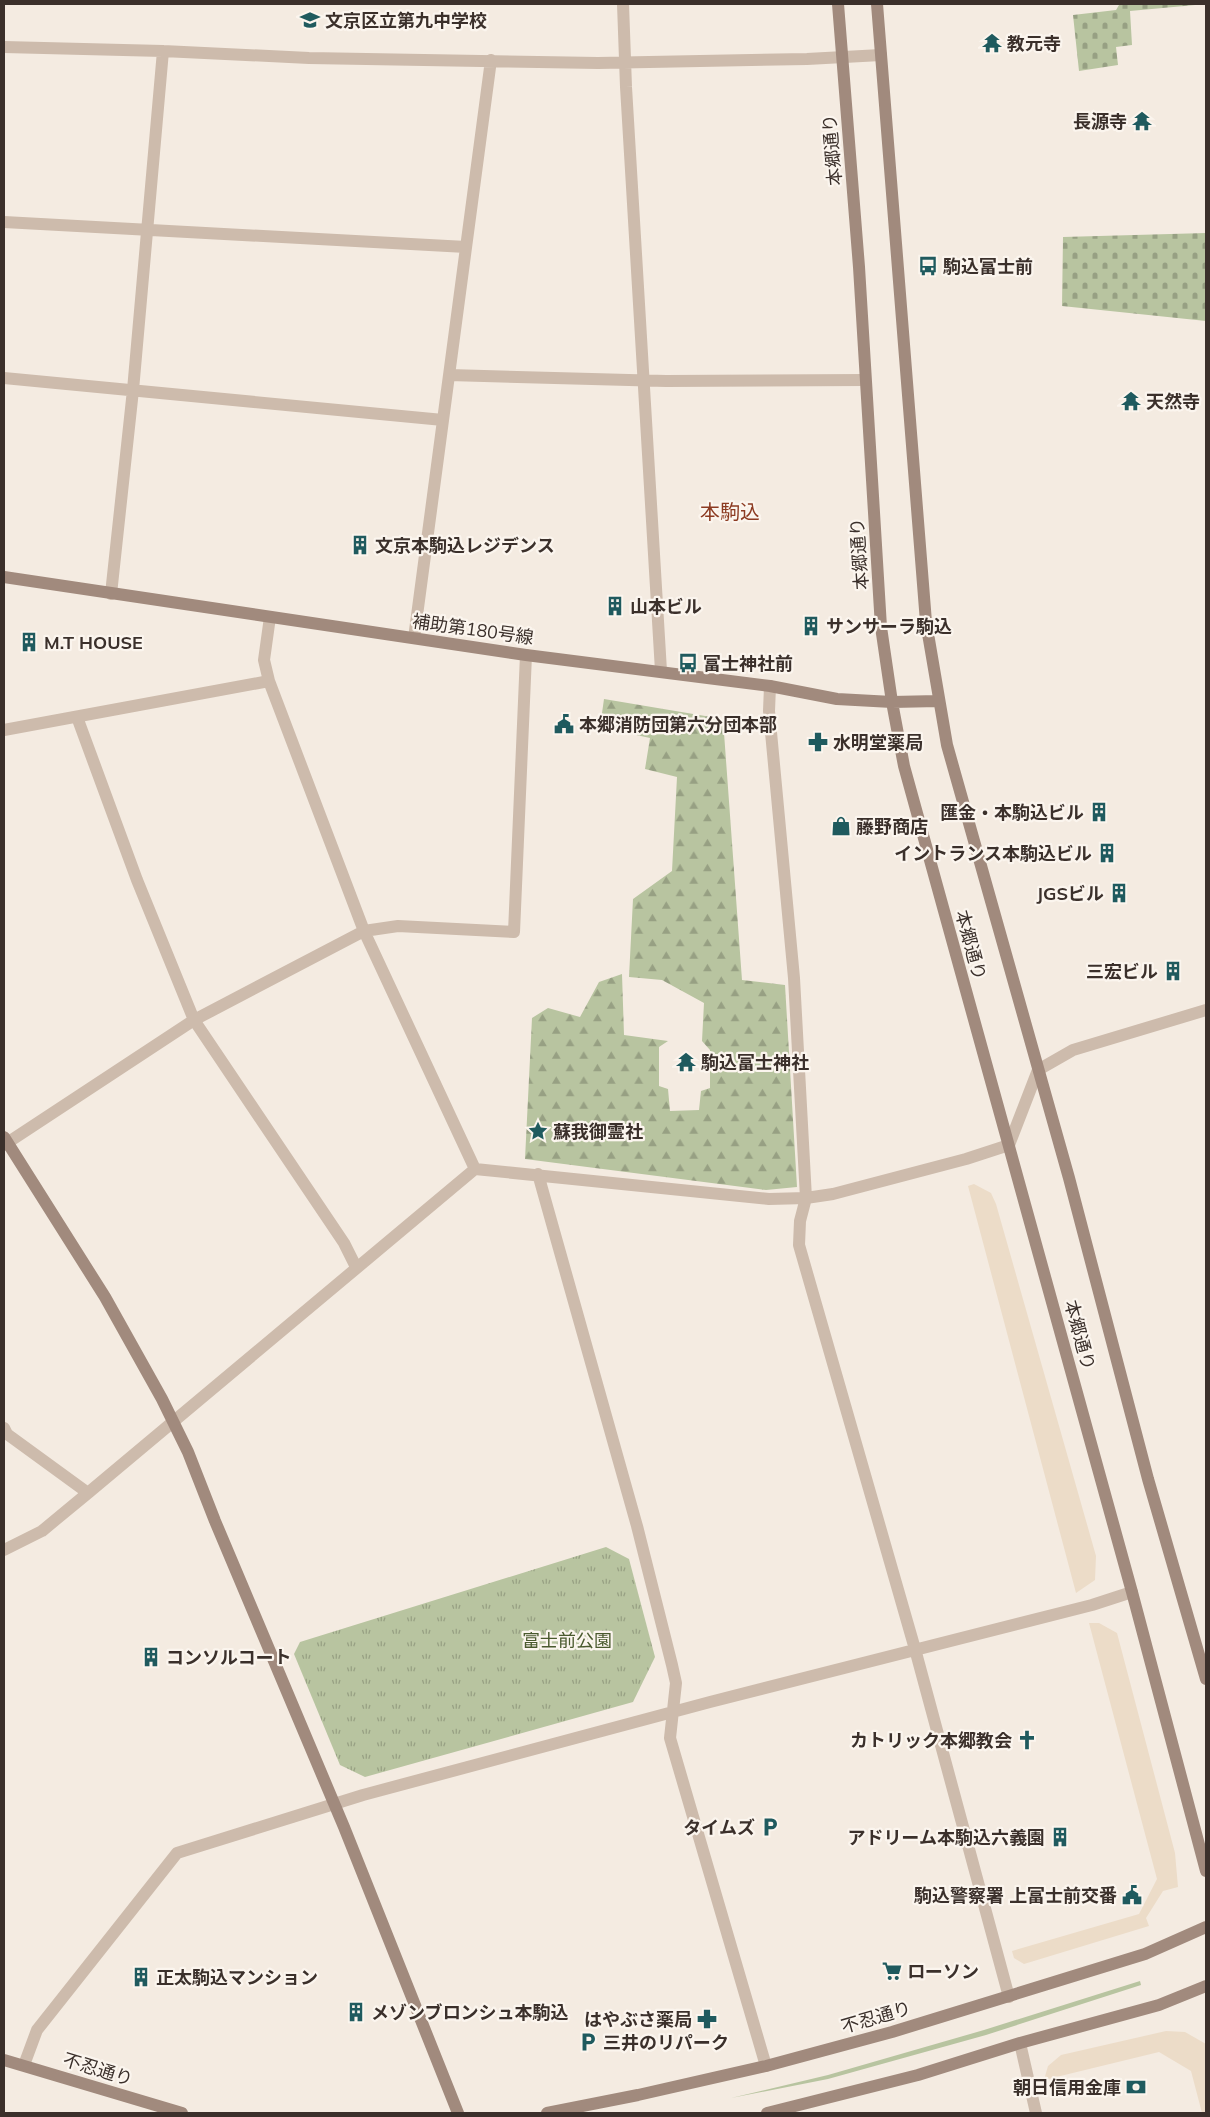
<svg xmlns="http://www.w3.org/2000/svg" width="1210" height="2117" viewBox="0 0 1210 2117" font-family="Mulish,'Noto Sans JP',sans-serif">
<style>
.grass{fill:#b8c4a0}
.forest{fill:url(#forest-firs)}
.cemetery{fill:url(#cemetery-stones)}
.park{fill:url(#park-tufts)}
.plaza{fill:#ecdcc8}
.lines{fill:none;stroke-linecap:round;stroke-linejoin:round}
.street{stroke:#cdbbac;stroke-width:12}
.secondary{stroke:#a18a7d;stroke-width:12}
.labels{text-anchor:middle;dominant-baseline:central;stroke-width:4.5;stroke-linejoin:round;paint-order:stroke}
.poi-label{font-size:18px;font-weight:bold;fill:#3b302b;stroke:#fbf5ee;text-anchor:start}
.street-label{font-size:18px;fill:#3b302b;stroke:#fbf5ee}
.park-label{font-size:18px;fill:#4a5a2e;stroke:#fbf5ee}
.quarter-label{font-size:20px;fill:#8c3b22;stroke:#fbf5ee}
</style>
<defs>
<pattern id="forest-firs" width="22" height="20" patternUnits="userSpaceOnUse" patternTransform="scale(1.25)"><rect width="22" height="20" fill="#b8c4a0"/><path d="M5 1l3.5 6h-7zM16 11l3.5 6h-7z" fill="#97a083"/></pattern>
<pattern id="cemetery-stones" width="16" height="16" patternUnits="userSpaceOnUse" patternTransform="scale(1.25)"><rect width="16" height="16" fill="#b8c4a0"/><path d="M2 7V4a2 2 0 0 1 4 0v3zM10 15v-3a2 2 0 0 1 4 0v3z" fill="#97a083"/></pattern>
<pattern id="park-tufts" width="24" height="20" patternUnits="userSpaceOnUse" patternTransform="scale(1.25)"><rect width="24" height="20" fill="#b8c4a0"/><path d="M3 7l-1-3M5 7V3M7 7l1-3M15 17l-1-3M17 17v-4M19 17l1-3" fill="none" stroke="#97a083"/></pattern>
</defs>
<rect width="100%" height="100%" fill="#f4ebe1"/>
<path class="grass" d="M 1140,1981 L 1141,1985 L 986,2035 L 828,2079 L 731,2098 L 828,2075 L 984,2030 Z"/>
<path class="forest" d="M 604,699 L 723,719 L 742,980 L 785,985 L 797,1187 L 766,1190 L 525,1159 L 532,1018 L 548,1008 L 580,1017 L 599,982 L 622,974 L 624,1035 L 668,1041 L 659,1047 L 659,1086 L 668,1089 L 670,1111 L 699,1110 L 701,1091 L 710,1088 L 710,1050 L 702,1041 L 704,1003 L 662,980 L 629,977 L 633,899 L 672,871 L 677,777 L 645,769 L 650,738 L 600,727 Z"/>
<path class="cemetery" d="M 1131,4 L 1206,4 L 1130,11 L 1132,45 L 1116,47 L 1118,65 L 1079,71 L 1073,15 L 1116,10 L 1119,5 Z
M 1206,233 L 1206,321 L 1062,306 L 1063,237 Z"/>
<path class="park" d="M 606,1547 L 629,1559 L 655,1657 L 633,1702 L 365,1777 L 340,1765 L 294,1654 L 300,1642 Z"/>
<path class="plaza" d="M 974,1184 L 991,1193 L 996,1204 L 1096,1556 L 1095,1580 L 1076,1593 L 968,1186 Z
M 1089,1623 L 1099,1623 L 1117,1633 L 1175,1853 L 1178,1887 L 1163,1891 L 1146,1918 L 1149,1926 L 1024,1964 L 1014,1958 L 1012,1951 L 1139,1914 L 1157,1879 Z
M 1166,2031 L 1185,2032 L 1206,2044 L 1206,2113 L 1202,2113 L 1191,2071 L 1159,2052 L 1044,2080 L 1048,2066 L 1061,2055 Z"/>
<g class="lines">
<path class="street" d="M 623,4 L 626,87 L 661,671
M 4,47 L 163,51 L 309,58 L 598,63 L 807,59 L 881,55
M 4,222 L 466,247
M 449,375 L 666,381 L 865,380
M 4,378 L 443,420
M 111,594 L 133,390 L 163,51
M 270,617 L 264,660 L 269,681 L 364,931 L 475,1169
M 414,638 L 491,60
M 770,686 L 769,711 L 794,978 L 806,1198 L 800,1221 L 799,1245 L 915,1649 L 1009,1997
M 77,717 L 137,880 L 194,1020 L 344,1243 L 356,1267
M 4,730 L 269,681
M 4,1145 L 194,1020 L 364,931 L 398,926 L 514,932 L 526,655
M 538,1174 L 637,1526 L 672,1665 L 676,1683 L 670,1738 L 766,2066
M 4,1428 L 7,1434 L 88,1493
M 4,1550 L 42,1531 L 88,1493 L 475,1169 L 769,1199 L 806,1198 L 833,1194 L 966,1159 L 1009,1145 L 1038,1070 L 1073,1050 L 1206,1010
M 1020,2043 L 1036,2113
M 24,2065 L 37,2030 L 177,1853 L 363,1795 L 710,1702 L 1092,1605 L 1132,1592"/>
<path class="secondary" d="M 838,4 L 859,267 L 881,627 L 892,702 L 904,766 L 1132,1592 L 1206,1871
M 877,4 L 926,622 L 947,745 L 1069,1178 L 1148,1479 L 1206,1679
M 4,577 L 526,655 L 770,686 L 837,699 L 892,702 L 938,701
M 4,1137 L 105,1297 L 162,1399 L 188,1452 L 215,1521 L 344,1827 L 458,2113
M 4,2060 L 182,2113
M 547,2113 L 638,2095 L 766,2066 L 892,2032 L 1145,1954 L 1206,1927
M 767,2113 L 918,2075 L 1020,2043 L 1159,2005 L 1206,1986"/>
</g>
<defs>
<symbol id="school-bare" viewBox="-9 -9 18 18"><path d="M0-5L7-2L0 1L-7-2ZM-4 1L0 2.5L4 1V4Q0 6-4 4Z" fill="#1f5a5e" stroke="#fbf5ee" stroke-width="2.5" paint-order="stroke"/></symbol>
<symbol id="temple-bare" viewBox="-9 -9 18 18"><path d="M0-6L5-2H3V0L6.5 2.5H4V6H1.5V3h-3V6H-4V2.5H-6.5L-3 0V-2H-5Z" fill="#1f5a5e" stroke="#fbf5ee" stroke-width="2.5" paint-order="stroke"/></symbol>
<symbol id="bus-bare" viewBox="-9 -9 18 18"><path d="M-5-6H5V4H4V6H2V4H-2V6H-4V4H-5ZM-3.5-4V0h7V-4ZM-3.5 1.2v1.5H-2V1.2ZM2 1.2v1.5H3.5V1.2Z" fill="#1f5a5e" stroke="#fbf5ee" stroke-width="2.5" paint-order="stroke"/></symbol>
<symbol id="building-bare" viewBox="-9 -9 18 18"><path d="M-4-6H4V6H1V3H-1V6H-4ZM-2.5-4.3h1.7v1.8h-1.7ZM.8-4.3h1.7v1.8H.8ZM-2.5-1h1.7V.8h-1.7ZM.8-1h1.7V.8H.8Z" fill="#1f5a5e" stroke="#fbf5ee" stroke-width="2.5" paint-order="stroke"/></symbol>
<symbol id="civic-bare" viewBox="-9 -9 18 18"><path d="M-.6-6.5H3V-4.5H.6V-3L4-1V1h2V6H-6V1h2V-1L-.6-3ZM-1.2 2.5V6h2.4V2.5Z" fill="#1f5a5e" stroke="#fbf5ee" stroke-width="2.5" paint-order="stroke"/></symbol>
<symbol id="pharmacy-bare" viewBox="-9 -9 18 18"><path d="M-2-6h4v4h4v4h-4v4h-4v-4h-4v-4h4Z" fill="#1f5a5e" stroke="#fbf5ee" stroke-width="2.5" paint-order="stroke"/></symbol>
<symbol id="shop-bare" viewBox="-9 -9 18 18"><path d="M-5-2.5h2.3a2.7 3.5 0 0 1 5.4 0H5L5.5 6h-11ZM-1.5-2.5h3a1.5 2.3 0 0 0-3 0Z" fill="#1f5a5e" stroke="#fbf5ee" stroke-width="2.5" paint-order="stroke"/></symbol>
<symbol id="sight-bare" viewBox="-9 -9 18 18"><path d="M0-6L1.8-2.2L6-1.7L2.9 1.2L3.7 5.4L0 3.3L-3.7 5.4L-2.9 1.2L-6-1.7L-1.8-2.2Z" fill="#1f5a5e" stroke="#fbf5ee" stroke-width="2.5" paint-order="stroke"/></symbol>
<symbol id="church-bare" viewBox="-9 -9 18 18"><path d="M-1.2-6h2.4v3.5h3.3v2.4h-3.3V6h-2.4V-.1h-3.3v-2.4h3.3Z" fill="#1f5a5e" stroke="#fbf5ee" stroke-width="2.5" paint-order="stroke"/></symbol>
<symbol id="parking-bare" viewBox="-9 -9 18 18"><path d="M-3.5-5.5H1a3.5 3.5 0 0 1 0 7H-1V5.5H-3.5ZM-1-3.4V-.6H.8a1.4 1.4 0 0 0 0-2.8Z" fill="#1f5a5e" stroke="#fbf5ee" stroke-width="2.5" paint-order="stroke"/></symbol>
<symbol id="supermarket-bare" viewBox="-9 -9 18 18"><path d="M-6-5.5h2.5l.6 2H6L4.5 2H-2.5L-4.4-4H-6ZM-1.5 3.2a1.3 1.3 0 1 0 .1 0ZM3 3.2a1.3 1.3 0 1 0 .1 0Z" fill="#1f5a5e" stroke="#fbf5ee" stroke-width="2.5" paint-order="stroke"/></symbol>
<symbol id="bank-bare" viewBox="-9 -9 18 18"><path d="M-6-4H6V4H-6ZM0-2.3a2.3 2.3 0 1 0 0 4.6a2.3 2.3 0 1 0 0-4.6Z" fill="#1f5a5e" stroke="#fbf5ee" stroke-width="2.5" paint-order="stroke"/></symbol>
</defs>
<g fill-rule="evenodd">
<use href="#school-bare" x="296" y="6" width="28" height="28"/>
<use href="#temple-bare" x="978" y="29" width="28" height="28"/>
<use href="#temple-bare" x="1128" y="107" width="28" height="28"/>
<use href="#bus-bare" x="914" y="252" width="28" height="28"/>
<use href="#temple-bare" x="1117" y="387" width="28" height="28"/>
<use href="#building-bare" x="346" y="531" width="28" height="28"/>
<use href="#building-bare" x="601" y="592" width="28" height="28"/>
<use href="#building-bare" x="797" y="612" width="28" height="28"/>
<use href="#building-bare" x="15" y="628" width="28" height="28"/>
<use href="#bus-bare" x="674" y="649" width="28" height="28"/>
<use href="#civic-bare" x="550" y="710" width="28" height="28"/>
<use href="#pharmacy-bare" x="804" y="728" width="28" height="28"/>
<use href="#building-bare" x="1085" y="798" width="28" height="28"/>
<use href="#shop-bare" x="827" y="812" width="28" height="28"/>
<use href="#building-bare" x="1093" y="839" width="28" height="28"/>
<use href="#building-bare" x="1105" y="879" width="28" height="28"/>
<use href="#building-bare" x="1159" y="957" width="28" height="28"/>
<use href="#temple-bare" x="672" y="1048" width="28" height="28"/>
<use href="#sight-bare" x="524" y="1117" width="28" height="28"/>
<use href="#building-bare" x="137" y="1643" width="28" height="28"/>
<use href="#church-bare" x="1013" y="1726" width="28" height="28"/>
<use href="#parking-bare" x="756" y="1813" width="28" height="28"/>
<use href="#building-bare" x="1046" y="1823" width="28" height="28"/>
<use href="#civic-bare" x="1118" y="1881" width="28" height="28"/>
<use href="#supermarket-bare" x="878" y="1957" width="28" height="28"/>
<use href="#building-bare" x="127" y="1963" width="28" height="28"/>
<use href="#building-bare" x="342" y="1998" width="28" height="28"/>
<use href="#pharmacy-bare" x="693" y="2005" width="28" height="28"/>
<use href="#parking-bare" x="574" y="2028" width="28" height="28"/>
<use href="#bank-bare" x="1122" y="2073" width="28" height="28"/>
</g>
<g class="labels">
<g class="poi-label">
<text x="325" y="20">文京区立第九中学校</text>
<text x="1007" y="43">教元寺</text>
<text x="1127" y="121" text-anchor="end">長源寺</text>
<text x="943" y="266">駒込富士前</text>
<text x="1146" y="401">天然寺</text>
<text x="375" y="545">文京本駒込レジデンス</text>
<text x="630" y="606">山本ビル</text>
<text x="826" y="626">サンサーラ駒込</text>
<text x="44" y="642">M.T HOUSE</text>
<text x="703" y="663">富士神社前</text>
<text x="579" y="724">本郷消防団第六分団本部</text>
<text x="833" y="742">水明堂薬局</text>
<text x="1084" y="812" text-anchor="end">匯金・本駒込ビル</text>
<text x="856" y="826">藤野商店</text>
<text x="1092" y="853" text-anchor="end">イントランス本駒込ビル</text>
<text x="1104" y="893" text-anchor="end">JGSビル</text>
<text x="1158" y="971" text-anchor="end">三宏ビル</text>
<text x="701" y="1062">駒込富士神社</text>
<text x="553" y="1131">蘇我御霊社</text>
<text x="166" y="1657">コンソルコート</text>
<text x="1012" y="1740" text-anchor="end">カトリック本郷教会</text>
<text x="755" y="1827" text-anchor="end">タイムズ</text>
<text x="1045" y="1837" text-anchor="end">アドリーム本駒込六義園</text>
<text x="1117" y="1895" text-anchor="end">駒込警察署 上富士前交番</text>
<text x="907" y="1971">ローソン</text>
<text x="156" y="1977">正太駒込マンション</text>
<text x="371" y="2012">メゾンブロンシュ本駒込</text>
<text x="692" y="2019" text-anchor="end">はやぶさ薬局</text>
<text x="603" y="2042">三井のリパーク</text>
<text x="1121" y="2087" text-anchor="end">朝日信用金庫</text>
</g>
<g class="street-label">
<text transform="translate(832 150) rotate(-95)">本郷通り</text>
<text transform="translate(859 554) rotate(-94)">本郷通り</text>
<text transform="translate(473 629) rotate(8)">補助第180号線</text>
<text transform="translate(971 945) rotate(75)">本郷通り</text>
<text transform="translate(1080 1335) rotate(75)">本郷通り</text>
<text transform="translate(876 2017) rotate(-16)">不忍通り</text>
<text transform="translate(98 2069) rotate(17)">不忍通り</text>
</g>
<g class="park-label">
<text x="567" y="1640">富士前公園</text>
</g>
<g class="quarter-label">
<text x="730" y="511">本駒込</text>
</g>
</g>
<rect width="1210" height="2117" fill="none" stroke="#3b302b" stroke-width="10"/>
</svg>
